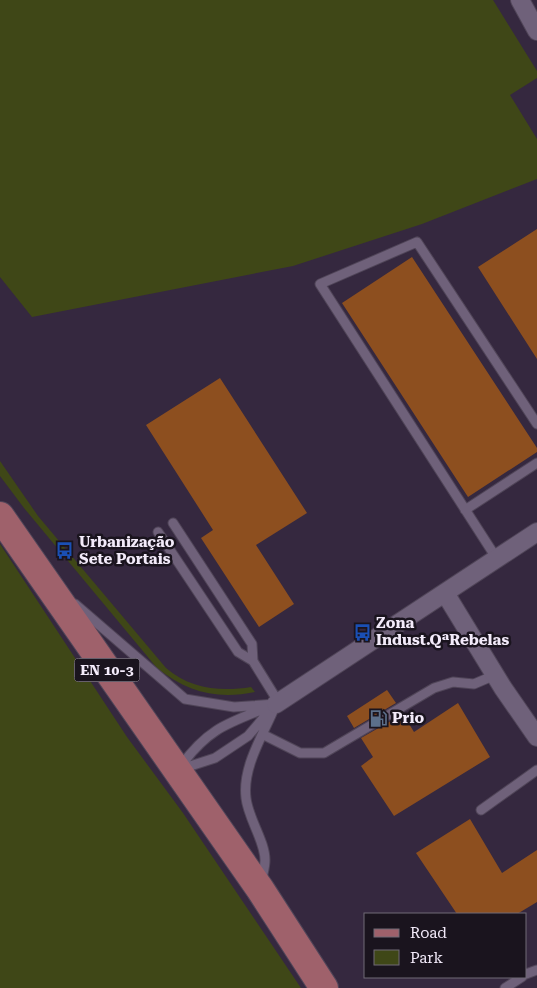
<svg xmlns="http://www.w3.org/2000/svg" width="537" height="988" viewBox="0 0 537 988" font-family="'Roboto Serif',serif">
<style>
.green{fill:#3f4717}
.building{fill:#8d4f1f}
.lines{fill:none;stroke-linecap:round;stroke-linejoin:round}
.service-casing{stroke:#504558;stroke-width:11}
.minor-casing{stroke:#504558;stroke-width:20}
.primary-casing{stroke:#504558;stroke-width:30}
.service{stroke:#6f617a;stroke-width:9}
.minor{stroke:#6f617a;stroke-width:18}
.primary{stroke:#9f616b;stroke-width:28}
.labels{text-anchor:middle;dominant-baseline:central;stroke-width:5;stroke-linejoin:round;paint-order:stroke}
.shield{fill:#1a141e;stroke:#b2aab8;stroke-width:1}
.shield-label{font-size:14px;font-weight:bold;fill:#f3ebfa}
.poi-label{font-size:15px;font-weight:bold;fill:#f3ebfa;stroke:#1a141e;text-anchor:start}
</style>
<rect width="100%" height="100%" fill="#35283f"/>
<path class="green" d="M 0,0 L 493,0 L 537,71 L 537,78 L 510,95 L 537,139 L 537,179 L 422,224 L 293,266 L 32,317 L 0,277 Z
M 0,461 L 38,516 L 166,668 C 190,689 221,692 251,687 L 255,692 C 217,700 187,692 157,668 L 24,508 L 0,476 Z
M 0,544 L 127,737 L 183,813 L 301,988 L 0,988 Z"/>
<path class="building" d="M 537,229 L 537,359 L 478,267 Z
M 412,257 L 537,448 L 537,452 L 468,497 L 342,303 Z
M 220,378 L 307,513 L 256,545 L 294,604 L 259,627 L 201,538 L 213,530 L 146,425 Z
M 387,690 L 396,703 L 354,728 L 347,716 Z
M 458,703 L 490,757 L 394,816 L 361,766 L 373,757 L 361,738 L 403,714 L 414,732 Z
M 470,819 L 502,873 L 537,850 L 537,902 L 517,914 L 457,914 L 416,853 Z"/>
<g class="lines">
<defs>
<path id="service" d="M 465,510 L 537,463
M 173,523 L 252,644 L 253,661
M 158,532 L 238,652 L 253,661 L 279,703
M 497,559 L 320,284 L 417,242 L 537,424
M 75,604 L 185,699 L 234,707 L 276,704
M 264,735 L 300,753 L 324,753 L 434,688 L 453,682 L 474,684 L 495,675
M 180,767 C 207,730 225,724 266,708
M 181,769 L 215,758 L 248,736 L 272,708
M 481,810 L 537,770
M 262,879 C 263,873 265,867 265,860 C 265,841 248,818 246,798 C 242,766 264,734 276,704
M 526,974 L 537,970
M 505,988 L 522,977"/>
<path id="minor" d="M 520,0 L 537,31
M 445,593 L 503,688 L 537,737
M 276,704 L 537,532"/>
<path id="primary" d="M 0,516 L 260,889 L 324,988"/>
</defs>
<use href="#service" class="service-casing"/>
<use href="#minor" class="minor-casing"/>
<use href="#primary" class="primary-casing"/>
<use href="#service" class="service"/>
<use href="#minor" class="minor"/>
<use href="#primary" class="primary"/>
</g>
<defs>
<symbol id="bus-bare" viewBox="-9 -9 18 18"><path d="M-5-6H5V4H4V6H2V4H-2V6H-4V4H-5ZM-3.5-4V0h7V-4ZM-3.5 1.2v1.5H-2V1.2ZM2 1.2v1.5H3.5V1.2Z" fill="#1a4fb4" stroke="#1a141e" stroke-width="2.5" paint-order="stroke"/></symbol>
<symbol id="fuel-bare" viewBox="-9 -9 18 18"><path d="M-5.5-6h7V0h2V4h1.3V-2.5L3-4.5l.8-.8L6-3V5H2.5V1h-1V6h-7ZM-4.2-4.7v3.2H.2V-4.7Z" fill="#5c6f8a" stroke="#1a141e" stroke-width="2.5" paint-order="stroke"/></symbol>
</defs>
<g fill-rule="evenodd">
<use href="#bus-bare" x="52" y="538" width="25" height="25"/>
<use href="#bus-bare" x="350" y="620" width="25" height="25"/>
<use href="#fuel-bare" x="366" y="706" width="25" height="25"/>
</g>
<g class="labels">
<rect class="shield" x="74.5" y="658.5" width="65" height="23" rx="4"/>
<g class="shield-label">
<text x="107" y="670">EN 10-3</text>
</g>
<g class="poi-label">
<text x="79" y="542">Urbanização<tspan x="79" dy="17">Sete Portais</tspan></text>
<text x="376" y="623">Zona<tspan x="376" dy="17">Indust.QªRebelas</tspan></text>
<text x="392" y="718">Prio</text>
</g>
</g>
<rect x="364" y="913" width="162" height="65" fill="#1a141e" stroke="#716a76"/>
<rect x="374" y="929" width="25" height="8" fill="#9f616b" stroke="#716a76"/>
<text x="410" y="938" font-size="15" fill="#f3ebfa">Road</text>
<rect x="374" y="950" width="25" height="15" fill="#3f4717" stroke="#716a76"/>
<text x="410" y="963" font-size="15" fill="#f3ebfa">Park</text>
</svg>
